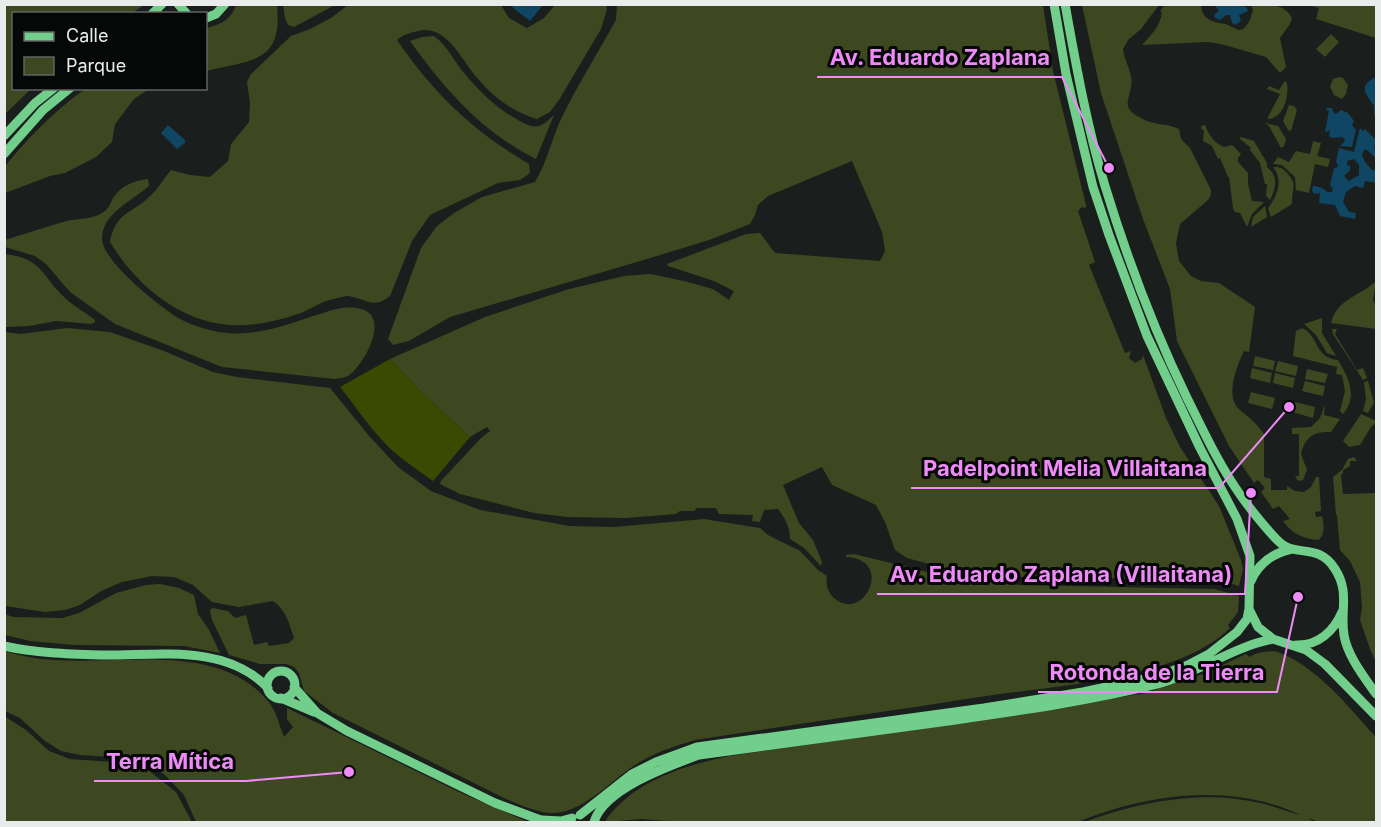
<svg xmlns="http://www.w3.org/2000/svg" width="1381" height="827" viewBox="0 0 1381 827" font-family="Inter,sans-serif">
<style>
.green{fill:#3d4821}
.forest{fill:#3a4a00}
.water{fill:#0e4663;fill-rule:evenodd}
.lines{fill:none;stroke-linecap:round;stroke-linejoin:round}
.major{stroke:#72ce8b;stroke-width:9}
.leader{fill:none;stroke:#ee8bf8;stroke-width:2}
.callout-dot{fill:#ee8bf8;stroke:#060807;stroke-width:2}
.callout-label{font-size:22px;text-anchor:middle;font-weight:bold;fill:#ee8bf8;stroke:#060807;stroke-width:6;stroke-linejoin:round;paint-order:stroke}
</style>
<rect width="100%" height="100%" fill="#1a1e1d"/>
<path class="green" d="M 5,4 L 144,4 L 144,5 L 132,13 L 14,14 L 14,88 L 31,89 L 5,114 Z
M 236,5 L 277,5 C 283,63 252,60 206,71 L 206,28 C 220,25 231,20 236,5 Z
M 283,5 L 283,4 L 335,5 L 294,27 L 288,25 L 285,18 Z
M 348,5 L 501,5 L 509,18 L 527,28 L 544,18 L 555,5 L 606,5 L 607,9 L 601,29 L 559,100 L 550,112 L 537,119 C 514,112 495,99 479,80 C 463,63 447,23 418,31 C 410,33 404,34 397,40 C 434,94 473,131 529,164 L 530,173 L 520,180 L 498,183 L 430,215 L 412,241 L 390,296 C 373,310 365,298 348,296 C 344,296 338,298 334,299 C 322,301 312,308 301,313 C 287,318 270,322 256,324 C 194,333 141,293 110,242 C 116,211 131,215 150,196 C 158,189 164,178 171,170 L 190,175 L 210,177 L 228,161 L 231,144 L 249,122 L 250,103 L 247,82 L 251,74 L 291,36 L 310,29 L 331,18 Z
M 617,5 L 1043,5 L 1053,71 L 1086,205 L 1086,208 L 1082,207 L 1078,211 L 1095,262 L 1089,265 L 1125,353 L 1131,351 L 1129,358 L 1135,363 L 1142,359 L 1143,355 L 1166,418 L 1180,447 L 1219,506 L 1241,560 L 1243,569 L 1239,586 L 1221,581 L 1170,581 L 1112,578 L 1049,580 L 944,568 L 907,558 L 895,550 L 885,522 L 876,505 L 832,485 L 822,467 L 783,485 L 799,523 L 813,540 L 822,562 L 821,566 L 804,548 L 790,539 C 790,527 785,518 778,509 L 764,510 L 760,522 L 752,521 L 753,515 L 719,514 L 716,508 L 697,508 L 694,511 L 680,511 L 676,514 L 626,518 L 567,517 L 534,513 L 460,494 L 440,484 L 441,481 L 481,438 L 490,431 L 487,427 L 470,437 L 420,391 L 390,359 L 485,317 L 569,289 L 624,276 L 650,274 L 684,281 L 713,289 L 729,300 L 734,291 L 714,281 L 668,266 L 667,264 L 746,234 L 760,233 L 775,253 L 880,261 L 885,251 L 882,232 L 852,161 L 768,196 L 758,205 L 755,215 L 750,224 L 709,240 L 647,259 L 450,317 L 409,341 L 393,345 L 388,339 L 421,248 L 437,226 L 454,213 L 482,197 L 535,182 C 548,161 552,136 564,113 C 580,81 599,51 616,20 Z
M 1082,5 L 1159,5 L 1141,29 L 1128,40 L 1123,49 C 1124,58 1129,67 1131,76 C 1135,99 1113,106 1147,121 C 1158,125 1169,124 1179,129 L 1181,139 L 1190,148 L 1211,190 L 1211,195 L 1208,200 L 1180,224 L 1176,243 L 1179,261 L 1191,276 L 1201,281 L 1219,283 L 1255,307 L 1249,352 L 1244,351 C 1237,366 1224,397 1240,410 C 1249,417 1257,424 1264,434 L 1264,477 L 1271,479 L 1271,490 L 1287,490 L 1287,486 L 1295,491 L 1304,492 L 1311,487 L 1316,477 L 1319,477 L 1321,511 L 1315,512 L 1316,517 L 1322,516 C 1324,525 1325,533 1319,540 C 1304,539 1292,534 1283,521 L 1290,519 L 1279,506 L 1273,509 L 1261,492 L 1265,488 L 1258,480 L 1254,483 L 1229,446 L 1177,341 L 1170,289 L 1143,219 L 1101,93 Z
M 1165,5 L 1201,5 C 1202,20 1213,22 1225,24 C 1230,25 1234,29 1239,30 C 1248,29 1251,17 1253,10 L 1251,5 C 1266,4 1284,3 1292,18 L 1290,24 L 1280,38 L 1286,67 L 1280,73 L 1266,57 L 1221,44 L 1207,42 L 1142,45 C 1150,36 1161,26 1162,12 L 1160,11 Z
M 1307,5 L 1376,5 L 1376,38 L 1316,19 L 1319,8 Z
M 1331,34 L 1339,42 L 1325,57 L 1316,49 Z
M 434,36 C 447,45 454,61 464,73 C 478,90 494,106 513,117 C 532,128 537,132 554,115 L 536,159 C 482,132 445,90 410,41 L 422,37 Z
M 1340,77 L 1343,78 L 1348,85 L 1346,94 L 1342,99 L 1334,95 L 1330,87 L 1333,79 Z
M 1285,81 L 1287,83 C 1289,96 1284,119 1267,119 L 1280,94 L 1267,89 L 1269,86 L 1279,90 Z
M 85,89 L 149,89 L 134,99 L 115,124 L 112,142 L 96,157 L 65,173 L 50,176 L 5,193 L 5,166 C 29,137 54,111 85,89 Z
M 1289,105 L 1294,106 L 1297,110 L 1291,131 L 1288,130 L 1283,121 Z
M 1265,123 L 1278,126 L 1286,139 L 1284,146 L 1281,148 L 1269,126 Z
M 1205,125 C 1209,135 1214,143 1224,147 L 1232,145 L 1241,154 L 1238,158 L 1238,162 L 1248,173 L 1248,184 L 1252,201 L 1264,202 L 1252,214 L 1247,227 L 1240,213 L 1235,212 L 1233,208 L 1229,177 L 1228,177 L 1220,158 L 1218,159 L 1212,146 L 1203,141 L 1204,130 L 1202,130 L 1201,126 Z
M 1241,137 L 1254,141 L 1267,163 L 1267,167 C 1279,177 1276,187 1270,200 L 1266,196 L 1267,184 L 1265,184 L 1260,163 L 1250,150 L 1251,148 L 1239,138 Z
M 1313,141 L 1321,143 L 1317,156 L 1330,159 L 1328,167 L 1315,164 L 1309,193 L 1296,190 L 1295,177 L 1282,165 L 1273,164 L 1278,157 L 1289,162 L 1296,151 L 1310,154 Z
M 1273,167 C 1279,167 1281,167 1286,172 C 1299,185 1291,189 1292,204 L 1271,217 L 1268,208 C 1277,196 1284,181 1273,167 Z
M 148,179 L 149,186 C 132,201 102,213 102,239 C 102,261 161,308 180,319 C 193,326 213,332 228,333 C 256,336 287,325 313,316 C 328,312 342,305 357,308 C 393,313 365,364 348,376 C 344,378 339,378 335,379 L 222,367 L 115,324 L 70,292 L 46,264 L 35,256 L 5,247 L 5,240 C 24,234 48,226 67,221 C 80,218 95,220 106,210 C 109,207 111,202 113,198 C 122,185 133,181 148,179 Z
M 1265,206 L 1267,217 L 1251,227 L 1253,217 Z
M 5,254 C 43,259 40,274 64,297 C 73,306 85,312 95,320 L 95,322 L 91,324 L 56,321 L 29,326 L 5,327 Z
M 1376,281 L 1373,300 L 1376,307 L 1376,329 L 1331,323 C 1337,298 1361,296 1376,281 Z
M 1322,318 L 1322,333 L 1336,356 L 1327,353 L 1316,335 L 1304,324 Z
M 67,328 L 110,332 L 164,351 L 213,372 L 237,377 L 330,388 L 370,437 L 398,467 L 431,491 L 480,510 L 570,526 L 614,527 L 704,519 L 760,528 L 768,535 L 800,551 L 818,570 L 827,576 C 825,584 828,592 834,598 C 864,624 895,559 846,557 L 846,555 L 854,554 L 948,577 L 1021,585 L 1215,589 L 1239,596 L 1238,612 L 1228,625 L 1230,628 C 1178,680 1051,686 979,697 C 885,712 790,725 695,740 C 679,745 662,750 647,758 C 618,772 588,811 555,813 C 539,814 521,805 506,799 L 333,713 L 304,691 L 299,673 L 294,667 L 286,664 L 260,664 L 229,655 L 212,620 L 210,611 L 212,608 L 228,611 L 235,618 L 246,615 L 254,645 L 267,642 L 269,646 L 289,643 L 294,638 C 289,623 286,610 273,601 L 239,607 L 212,602 L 193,585 L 174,577 L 152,576 L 122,582 L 101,591 L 80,605 L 65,610 L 45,612 L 5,606 L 5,332 L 21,334 Z
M 1302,328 C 1319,335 1314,358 1338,360 C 1349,378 1358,397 1343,414 L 1340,411 L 1345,391 L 1342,375 L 1336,374 L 1337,367 L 1293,356 L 1296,331 Z
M 1332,329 L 1337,329 L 1335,334 L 1357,370 L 1363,368 L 1367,378 L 1363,380 L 1333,334 Z
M 1255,356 L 1275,361 L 1273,370 L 1253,366 Z
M 1278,361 L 1298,366 L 1296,376 L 1275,371 Z
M 1252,368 L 1272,373 L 1270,383 L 1250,378 Z
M 1307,369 L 1328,374 L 1325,383 L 1305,379 Z
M 1275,373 L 1295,378 L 1293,388 L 1273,383 Z
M 1305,381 L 1325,386 L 1323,396 L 1302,391 Z
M 1368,381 L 1374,403 L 1368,413 L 1363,411 L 1366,399 L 1364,382 Z
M 1251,392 L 1275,398 L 1272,409 L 1248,403 Z
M 1295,402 L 1315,407 L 1313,418 L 1292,412 Z
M 1325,404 L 1324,415 L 1340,419 L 1331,432 C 1314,431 1305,437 1301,454 L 1307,470 L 1303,480 L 1298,481 L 1295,476 L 1299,476 L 1299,434 L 1292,434 L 1292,428 L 1311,427 L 1320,418 Z
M 1361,414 L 1376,421 L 1376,423 L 1371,427 L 1360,445 L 1349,447 L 1343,441 Z
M 1354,457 L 1357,461 L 1350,461 L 1350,466 L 1343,470 L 1343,473 L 1341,475 L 1343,494 L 1376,493 L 1376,662 L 1370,649 L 1360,620 L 1362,607 L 1360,582 L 1350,561 L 1340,550 L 1337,515 L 1336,515 L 1333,477 L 1342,470 L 1348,459 Z
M 160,584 L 179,588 L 194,595 L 198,614 L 209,630 L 220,653 L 184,646 L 74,645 L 30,641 L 5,635 L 5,614 L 13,617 L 62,618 L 79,613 L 116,593 L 146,585 Z
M 4,651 C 21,656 37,659 54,660 C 121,665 218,642 267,700 C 276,709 279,725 284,737 L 293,727 L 287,719 L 287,708 L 459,792 L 528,822 L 196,822 L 184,795 L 164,774 L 144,763 L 128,758 L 80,755 L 61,751 L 45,741 L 20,718 L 5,711 Z
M 1274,651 C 1307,660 1342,698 1364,724 C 1367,728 1373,733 1376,738 C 1379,746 1376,809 1376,822 L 1320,822 L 1308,818 L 1314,822 L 1084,822 C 1138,802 1203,789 1260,803 C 1274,806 1287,812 1300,815 C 1232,782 1146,794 1078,822 L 680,822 L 641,819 L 605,822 C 609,814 616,808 623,801 C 654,774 690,765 729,756 L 1001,717 L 1146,693 L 1203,674 L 1246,654 L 1250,657 C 1256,652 1265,652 1274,651 Z
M 4,716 L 26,730 L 49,751 L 70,759 L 126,763 L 148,770 L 176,792 L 192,822 L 5,822 Z"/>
<path class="forest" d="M 390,359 L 420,391 L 470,437 L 433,481 C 415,468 396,456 381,439 C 366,423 354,404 340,387 Z"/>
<path class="water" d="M 514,5 L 514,4 L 543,5 L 530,21 L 512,7 Z
M 1214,5 L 1235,5 L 1246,7 L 1248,11 L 1239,15 L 1241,21 L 1235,25 L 1232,23 L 1230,15 L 1226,15 L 1220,20 L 1215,18 L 1214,15 L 1219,11 Z
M 1376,77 L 1376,116 L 1374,115 L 1374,106 C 1366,94 1357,86 1376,77 Z
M 1326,108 L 1332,108 L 1333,112 L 1336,114 L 1341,110 L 1348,113 L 1354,121 L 1352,125 L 1356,130 L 1352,147 L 1340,146 L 1345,141 L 1343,137 L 1332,138 L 1329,136 L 1330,130 L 1326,132 L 1325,131 L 1329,111 L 1326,110 Z
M 168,125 L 185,140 L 185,143 L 177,149 L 161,133 Z
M 1360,128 L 1363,131 L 1365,129 L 1376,140 L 1374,149 L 1376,150 L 1376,158 L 1367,150 L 1364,150 L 1362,155 L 1365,162 L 1372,170 L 1376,170 L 1376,183 L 1365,181 L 1363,188 L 1355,186 L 1346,192 L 1343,202 L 1349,212 L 1356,213 L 1355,219 L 1340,216 L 1335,205 L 1319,203 L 1320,193 L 1314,194 L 1312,191 L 1313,186 C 1318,186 1324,188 1327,192 L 1332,192 L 1333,189 L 1330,185 L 1334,168 L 1338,167 L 1336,161 L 1339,148 L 1354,152 ZM 1354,159 L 1359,165 L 1359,175 L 1349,181 L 1344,176 L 1350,170 L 1350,166 L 1347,165 L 1347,161 Z"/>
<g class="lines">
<path class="major" d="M 178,4 L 187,14
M 1065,4 C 1076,65 1087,127 1105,186 C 1127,258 1154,330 1187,398 C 1203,430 1218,463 1239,493 C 1247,505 1273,538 1283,545 C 1300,556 1319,544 1335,569 C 1350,592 1340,610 1344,635 C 1347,655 1364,677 1376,694
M 152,14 L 162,4
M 206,18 L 216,14 L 225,4
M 4,136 L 35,103 L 54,88
M 4,154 L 43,110 L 70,88
M 1251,581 C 1259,562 1273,553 1292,549
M 1249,609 L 1258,627 L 1273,639 L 1306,650 L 1325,664 L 1376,716
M 1296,645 C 1318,646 1334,631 1342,612
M 4,646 C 35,653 69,654 101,655 C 157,656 225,643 268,688
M267 685a14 14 0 1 1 28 0a14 14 0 1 1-28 0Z
M 294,687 L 317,713 L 347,731 L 495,803 L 546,822
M 281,698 L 314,712
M 580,815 L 632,774 L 656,762 L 697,747 L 984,708 L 1083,692 L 1158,676 L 1188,665 L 1209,654 L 1237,632 L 1247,619 L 1249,609 L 1250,556 L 1237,519 L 1200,448 L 1147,336 L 1109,235 L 1093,187 L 1066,74 L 1054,4
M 542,820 L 561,821 L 572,818
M 594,822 C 604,789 669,766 699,755 C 782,744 865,733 948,721 C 1018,711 1089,701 1158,684 C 1198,673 1232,647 1273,639"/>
</g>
<path class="leader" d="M1109 168L1062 77H817M1289 407L1219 488H911M1251 493L1245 594H877M1298 597L1277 692H1038M349 772L246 781H94"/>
<g class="callout-dot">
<circle cx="1109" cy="168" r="6"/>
<circle cx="1289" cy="407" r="6"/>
<circle cx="1251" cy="493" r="6"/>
<circle cx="1298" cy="597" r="6"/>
<circle cx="349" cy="772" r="6"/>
</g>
<g class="callout-label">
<text x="940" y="65">Av. Eduardo Zaplana</text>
<text x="1065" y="476">Padelpoint Melia Villaitana</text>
<text x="1061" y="582">Av. Eduardo Zaplana (Villaitana)</text>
<text x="1157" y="680">Rotonda de la Tierra</text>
<text x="170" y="769">Terra Mítica</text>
</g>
<rect width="1381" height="827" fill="none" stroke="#e9eceb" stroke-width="12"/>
<rect x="12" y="12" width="195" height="78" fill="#060807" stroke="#616362" stroke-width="1.5"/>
<rect x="24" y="32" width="30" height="9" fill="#72ce8b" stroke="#616362" stroke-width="1.5"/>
<text x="66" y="42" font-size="18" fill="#e9eceb">Calle</text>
<rect x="24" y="57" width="30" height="18" fill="#3d4821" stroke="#616362" stroke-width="1.5"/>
<text x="66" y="72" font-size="18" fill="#e9eceb">Parque</text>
</svg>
